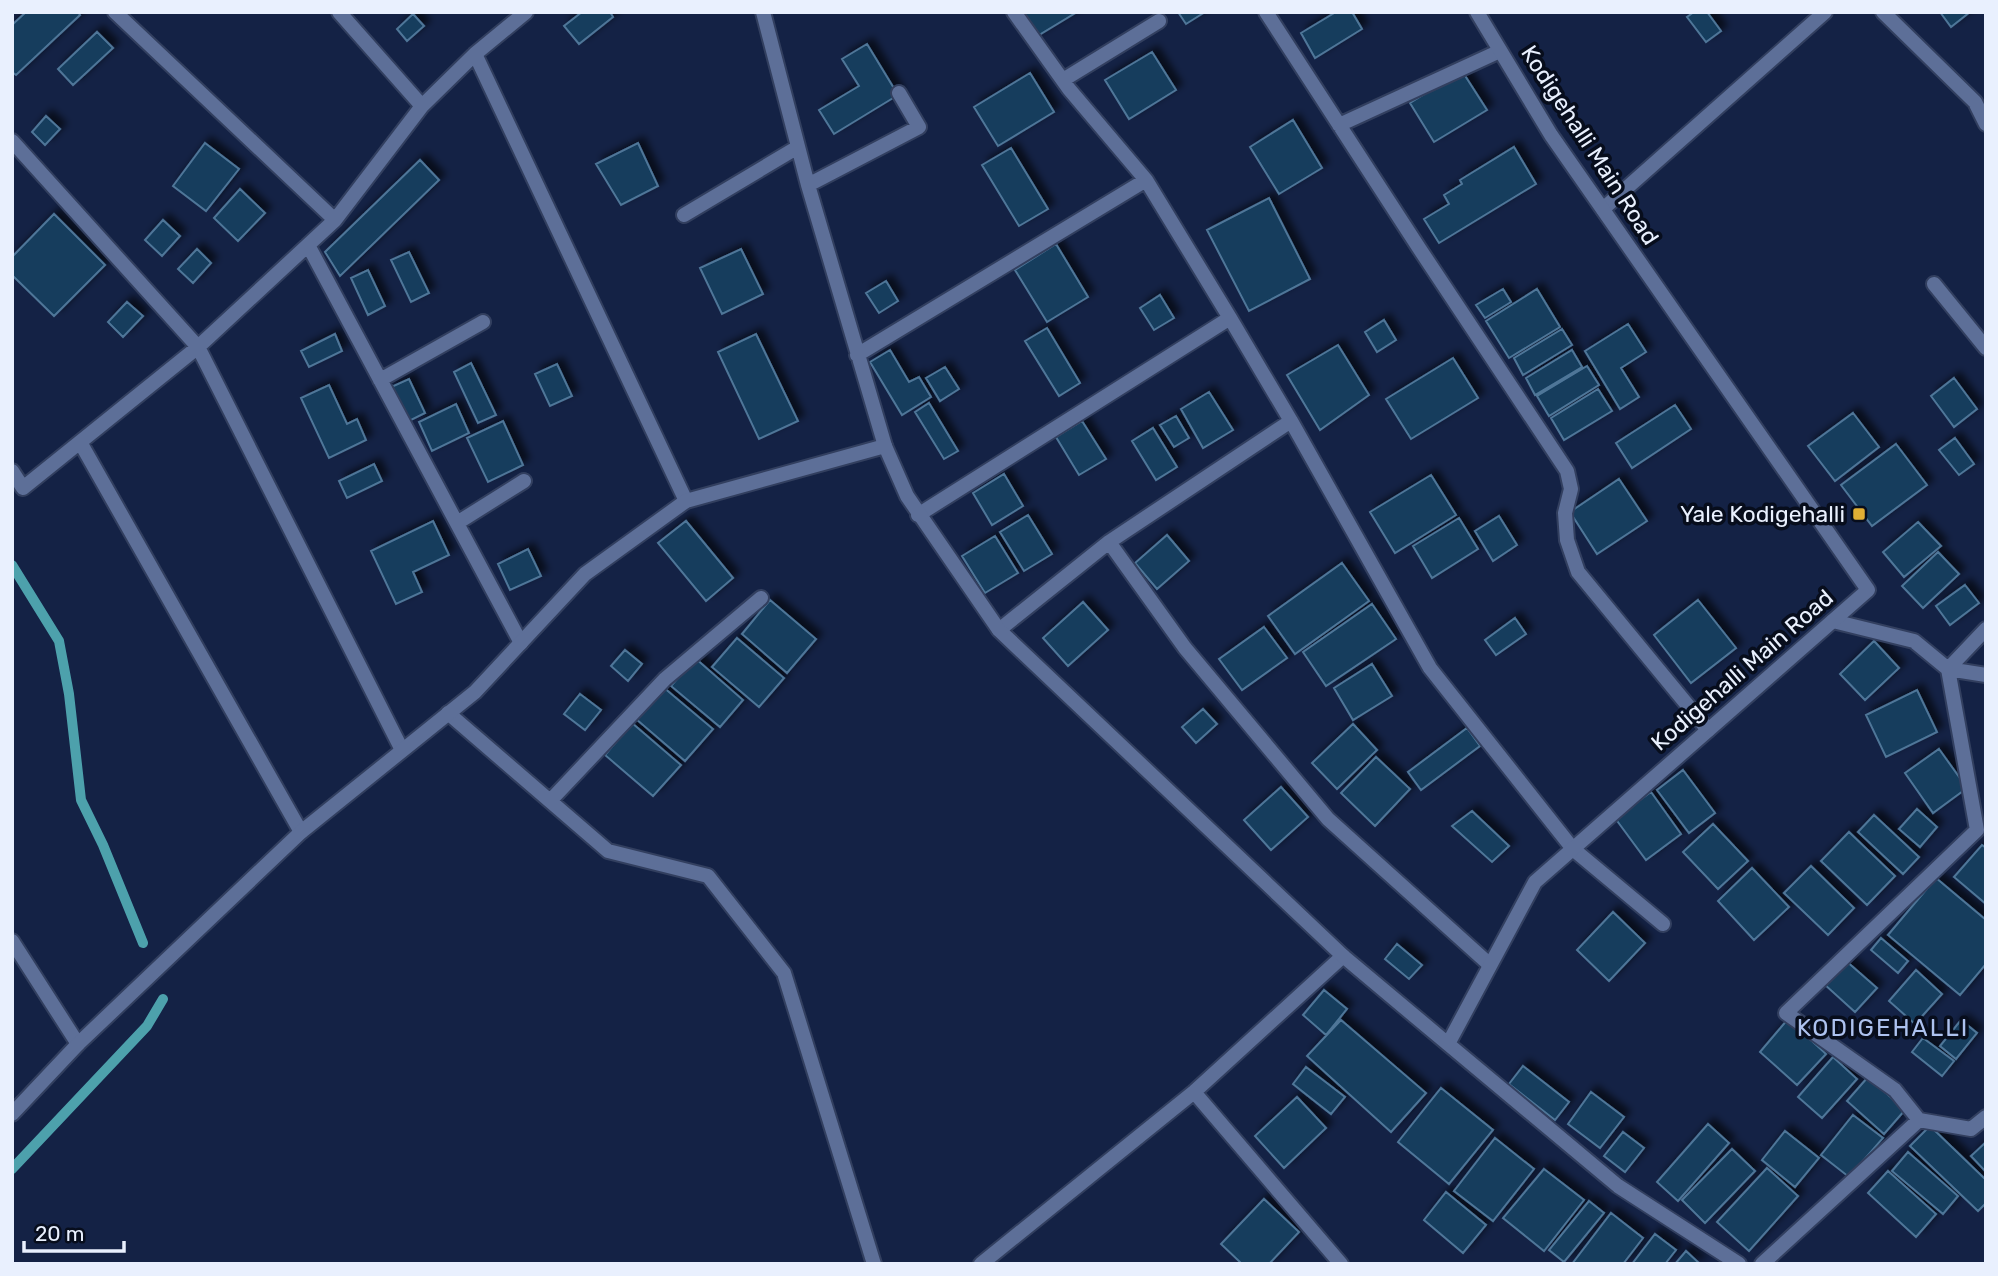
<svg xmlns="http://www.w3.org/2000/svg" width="1998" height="1276" viewBox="0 0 1998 1276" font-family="Rubik,sans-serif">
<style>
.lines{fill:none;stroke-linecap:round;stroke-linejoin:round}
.stream{stroke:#4da1ac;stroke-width:10}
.building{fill:#123c5d;stroke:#4f7698;stroke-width:2;filter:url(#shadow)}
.minor-casing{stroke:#323f5f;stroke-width:18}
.tertiary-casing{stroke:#323f5f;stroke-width:18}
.minor{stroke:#5d6f98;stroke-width:14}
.tertiary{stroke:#5d6f98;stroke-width:14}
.poi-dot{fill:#e1af34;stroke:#070d1c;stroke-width:2.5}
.labels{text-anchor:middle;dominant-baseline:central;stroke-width:7;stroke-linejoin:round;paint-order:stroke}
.street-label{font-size:23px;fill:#e9f0fe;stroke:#070d1c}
.poi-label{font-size:23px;fill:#e9f0fe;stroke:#070d1c;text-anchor:end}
.neighbourhood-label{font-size:24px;letter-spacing:2px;fill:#adc2ef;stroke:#070d1c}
</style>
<defs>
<filter id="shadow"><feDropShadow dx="6" dy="-6" stdDeviation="3.5" flood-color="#0009"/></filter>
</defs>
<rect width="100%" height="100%" fill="#142245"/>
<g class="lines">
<path class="stream" d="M 12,565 L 59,641 L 69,694 L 81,800 L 103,845 L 143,943
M 12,1169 L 147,1026 L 163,999"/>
</g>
<path class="building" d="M 26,12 L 78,12 L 80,15 L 16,75 L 12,72 L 12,25 Z
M 582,12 L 610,12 L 613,17 L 579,44 L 564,26 Z
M 1019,12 L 1077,12 L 1034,38 Z
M 1178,12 L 1205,12 L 1186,24 Z
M 1336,12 L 1352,12 L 1362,29 L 1315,58 L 1301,33 Z
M 1694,12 L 1707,12 L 1721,31 L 1706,42 L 1687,17 Z
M 1940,12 L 1970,12 L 1951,27 Z
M 413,14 L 424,26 L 407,41 L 397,29 Z
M 97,32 L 113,48 L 73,85 L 58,69 Z
M 867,44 L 898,95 L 834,134 L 819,110 L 859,86 L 842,59 Z
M 1152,52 L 1176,90 L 1129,119 L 1105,80 Z
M 1462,71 L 1487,110 L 1434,142 L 1410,103 Z
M 1030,73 L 1054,112 L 998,146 L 974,107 Z
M 46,116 L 60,129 L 45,145 L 32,132 Z
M 1293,120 L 1322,168 L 1279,194 L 1250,147 Z
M 205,143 L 239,169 L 206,211 L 173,186 Z
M 638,143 L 658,186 L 621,205 L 596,164 Z
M 1514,147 L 1536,184 L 1439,243 L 1424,219 L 1449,204 L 1444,195 L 1462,184 L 1460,180 Z
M 1011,148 L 1048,209 L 1019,226 L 982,165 Z
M 420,160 L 439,180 L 340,276 L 325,252 Z
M 240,189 L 265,213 L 238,241 L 214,218 Z
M 1269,198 L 1310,279 L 1249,311 L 1207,230 Z
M 54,214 L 105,265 L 54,316 L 12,275 L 12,257 Z
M 163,220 L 180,236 L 162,256 L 145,240 Z
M 1056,244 L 1088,297 L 1047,322 L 1015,270 Z
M 197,249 L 211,263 L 193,283 L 178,269 Z
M 741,249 L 763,294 L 722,314 L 700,268 Z
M 409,252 L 429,293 L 411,302 L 391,260 Z
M 368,270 L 385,306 L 368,315 L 351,278 Z
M 886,281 L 898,301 L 879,313 L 866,293 Z
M 1503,289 L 1511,302 L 1485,318 L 1476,305 Z
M 1537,289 L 1560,327 L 1509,358 L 1486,321 Z
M 1160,295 L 1174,318 L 1154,330 L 1140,308 Z
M 127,302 L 143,316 L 123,337 L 108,322 Z
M 1384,320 L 1396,340 L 1377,352 L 1365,332 Z
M 1628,324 L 1646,352 L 1621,368 L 1639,397 L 1620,409 L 1585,351 Z
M 1047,328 L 1080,383 L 1059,396 L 1025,341 Z
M 1562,329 L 1572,345 L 1523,375 L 1514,358 Z
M 335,334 L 342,351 L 309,367 L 301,351 Z
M 756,334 L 798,421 L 759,439 L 718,352 Z
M 1338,345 L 1369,395 L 1320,430 L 1287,375 Z
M 890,350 L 909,382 L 919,377 L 931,397 L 902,415 L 870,362 Z
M 1572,350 L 1582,367 L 1535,395 L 1526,378 Z
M 1453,358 L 1478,398 L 1411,439 L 1386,399 Z
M 471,363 L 496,415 L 478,423 L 454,372 Z
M 557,364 L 572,396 L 550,406 L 535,374 Z
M 1587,366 L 1599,385 L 1549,416 L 1537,396 Z
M 945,367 L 959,389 L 940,401 L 926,378 Z
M 1954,378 L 1977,409 L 1954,427 L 1931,396 Z
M 409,379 L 425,413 L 405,423 L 389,388 Z
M 329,385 L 347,424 L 357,419 L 366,440 L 329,458 L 301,398 Z
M 1598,389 L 1612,411 L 1564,440 L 1551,418 Z
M 1209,392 L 1233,430 L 1203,448 L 1181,409 Z
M 929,403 L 958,451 L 944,459 L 915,412 Z
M 456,404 L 469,433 L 432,451 L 419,422 Z
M 1675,405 L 1691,429 L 1632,468 L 1616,443 Z
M 1853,413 L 1879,447 L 1835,481 L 1808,446 Z
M 1176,416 L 1189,438 L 1174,447 L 1160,425 Z
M 503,421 L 523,465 L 488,482 L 467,438 Z
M 1082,421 L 1106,459 L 1079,475 L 1056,437 Z
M 1153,428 L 1177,467 L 1156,480 L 1132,441 Z
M 1955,438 L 1974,464 L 1959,475 L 1939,450 Z
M 1896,444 L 1927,485 L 1872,526 L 1841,485 Z
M 374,464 L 382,481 L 347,498 L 339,481 Z
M 1004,474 L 1023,506 L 992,525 L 973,493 Z
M 1431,475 L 1456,515 L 1395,553 L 1370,512 Z
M 1619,479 L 1647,521 L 1597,554 L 1570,512 Z
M 1028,515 L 1052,554 L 1024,571 L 1000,532 Z
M 1499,516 L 1517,545 L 1493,561 L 1475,531 Z
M 1459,518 L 1478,549 L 1432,578 L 1413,546 Z
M 433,521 L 449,555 L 413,572 L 422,592 L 396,604 L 371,551 Z
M 686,521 L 733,578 L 706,601 L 658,543 Z
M 1918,522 L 1941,546 L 1904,577 L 1883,552 Z
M 1167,535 L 1189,561 L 1157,589 L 1135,563 Z
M 995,536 L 1018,573 L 985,593 L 962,556 Z
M 528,549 L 541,576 L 510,590 L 498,564 Z
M 1938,552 L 1959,574 L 1923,608 L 1902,586 Z
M 1342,563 L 1369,601 L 1295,654 L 1268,616 Z
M 1965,585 L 1979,603 L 1950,625 L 1936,606 Z
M 770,600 L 816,639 L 787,673 L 742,634 Z
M 1698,600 L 1736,648 L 1691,683 L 1654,635 Z
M 1083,602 L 1108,630 L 1068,666 L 1043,638 Z
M 1372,604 L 1396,639 L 1326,686 L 1303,652 Z
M 1515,618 L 1526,634 L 1496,655 L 1485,640 Z
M 1264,627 L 1287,658 L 1242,690 L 1219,659 Z
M 737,638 L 784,678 L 759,707 L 712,667 Z
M 1874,641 L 1899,668 L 1865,700 L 1840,674 Z
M 625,650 L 642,664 L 628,681 L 611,666 Z
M 695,658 L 743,700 L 720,727 L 671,686 Z
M 1372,664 L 1392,696 L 1353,720 L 1334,688 Z
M 663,687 L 713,729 L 685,761 L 636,719 Z
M 1917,690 L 1937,732 L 1886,757 L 1866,715 Z
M 580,694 L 601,710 L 585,730 L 564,714 Z
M 1203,709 L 1217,724 L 1196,743 L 1182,727 Z
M 632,723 L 681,765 L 653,796 L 605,755 Z
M 1353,724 L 1377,750 L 1337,789 L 1312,763 Z
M 1467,728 L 1480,746 L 1421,790 L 1408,772 Z
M 1939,749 L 1967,788 L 1933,813 L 1905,773 Z
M 1376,757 L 1410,789 L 1375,826 L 1341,793 Z
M 1683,770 L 1715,813 L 1689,833 L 1657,790 Z
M 1281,787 L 1308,817 L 1271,850 L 1244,820 Z
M 1651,792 L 1681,834 L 1646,860 L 1615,818 Z
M 1917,809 L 1937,827 L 1920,847 L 1899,829 Z
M 1472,811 L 1509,846 L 1492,862 L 1452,826 Z
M 1874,815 L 1919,857 L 1903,874 L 1858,832 Z
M 1713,824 L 1748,861 L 1718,889 L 1683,852 Z
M 1849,832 L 1895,876 L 1867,905 L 1821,861 Z
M 1982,845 L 1986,848 L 1986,904 L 1954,877 Z
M 1811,866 L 1854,908 L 1828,935 L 1784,893 Z
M 1752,868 L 1789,907 L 1754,940 L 1718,901 Z
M 1936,878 L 1986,920 L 1986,964 L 1960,995 L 1888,935 Z
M 1613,912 L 1645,943 L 1609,981 L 1577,950 Z
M 1881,938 L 1908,961 L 1898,973 L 1871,950 Z
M 1397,944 L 1422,965 L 1409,979 L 1385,959 Z
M 1845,960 L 1877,988 L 1855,1012 L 1824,984 Z
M 1916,970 L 1942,994 L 1915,1024 L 1889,1001 Z
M 1324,990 L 1347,1009 L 1326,1035 L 1303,1015 Z
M 1788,1019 L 1826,1054 L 1797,1085 L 1760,1052 Z
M 1341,1020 L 1426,1093 L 1391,1132 L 1307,1056 Z
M 1961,1020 L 1977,1033 L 1956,1059 L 1940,1046 Z
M 1923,1038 L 1954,1061 L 1942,1076 L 1912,1052 Z
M 1833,1057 L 1857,1079 L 1822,1118 L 1798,1097 Z
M 1523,1066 L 1569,1102 L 1555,1120 L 1509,1084 Z
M 1306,1067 L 1345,1097 L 1331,1114 L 1293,1084 Z
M 1868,1077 L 1905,1110 L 1884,1134 L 1847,1101 Z
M 1441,1088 L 1493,1130 L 1449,1184 L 1398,1142 Z
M 1591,1092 L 1624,1117 L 1600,1148 L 1568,1124 Z
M 1297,1097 L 1326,1128 L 1284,1168 L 1255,1136 Z
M 1853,1115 L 1883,1138 L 1849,1177 L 1821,1155 Z
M 1708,1124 L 1729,1143 L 1678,1201 L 1657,1182 Z
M 1930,1126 L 1986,1180 L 1986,1203 L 1978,1211 L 1910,1146 Z
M 1785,1131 L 1819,1158 L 1795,1187 L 1762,1160 Z
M 1623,1132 L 1644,1148 L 1625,1172 L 1604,1156 Z
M 1495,1138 L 1534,1169 L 1493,1221 L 1454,1191 Z
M 1986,1142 L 1986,1172 L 1971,1156 Z
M 1732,1149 L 1755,1171 L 1705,1223 L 1682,1200 Z
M 1908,1152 L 1958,1196 L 1943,1214 L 1892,1171 Z
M 1767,1168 L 1798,1196 L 1749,1251 L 1717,1222 Z
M 1544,1169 L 1584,1200 L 1544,1251 L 1503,1218 Z
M 1888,1171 L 1936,1214 L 1916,1237 L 1868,1193 Z
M 1446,1192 L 1486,1225 L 1463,1253 L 1424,1220 Z
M 1264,1199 L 1299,1232 L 1269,1264 L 1242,1264 L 1221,1244 Z
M 1589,1201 L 1604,1213 L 1564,1262 L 1549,1250 Z
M 1611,1213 L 1643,1238 L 1623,1264 L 1572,1264 Z
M 1655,1234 L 1676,1250 L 1665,1264 L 1632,1264 Z
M 1686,1251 L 1700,1264 L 1675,1264 Z"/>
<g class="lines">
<defs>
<path id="minor" d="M 115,12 L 335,220
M 339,12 L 422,106
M 763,12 L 808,185 L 885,446
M 1014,12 L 1069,89 L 1146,180 L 1230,318 L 1291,421 L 1430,668 L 1573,849 L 1663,924
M 1266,12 L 1419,248 L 1567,471 L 1571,489 L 1565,513 L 1567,540 L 1578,572 L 1708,730
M 1883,12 L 1975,102 L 1986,124
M 475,54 L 686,501
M 1063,80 L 1159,21
M 1339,125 L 1500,51
M 12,141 L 198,347 L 402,750
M 808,185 L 919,127 L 899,93
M 1603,209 L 1825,12
M 684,215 L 798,147
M 308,245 L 521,643
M 1934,284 L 1986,348
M 857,355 L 1146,180
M 380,380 L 483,322
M 80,442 L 301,832
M 12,471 L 23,488 L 198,347 L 335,220 L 422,106 L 475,54 L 526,12
M 918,515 L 1230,318
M 457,523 L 524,481
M 1109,542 L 1185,648 L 1328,819 L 1490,965
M 1833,621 L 1914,641 L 1948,669 L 1986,675
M 1986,629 L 1948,669 L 1977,830 L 1786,1013 L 1895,1090 L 1919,1120 L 1971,1129 L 1986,1117
M 999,630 L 1109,542 L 1291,421
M 448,713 L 608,851 L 708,876 L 784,973 L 874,1264
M 550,801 L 665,679 L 761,598
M 12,941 L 78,1044
M 1194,1092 L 1341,1264
M 981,1264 L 1194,1092 L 1343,956
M 1762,1264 L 1919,1120"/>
<path id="tertiary" d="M 1477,12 L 1551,135 L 1868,590 L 1535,882 L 1448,1044 L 1618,1186 L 1739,1264
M 12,1114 L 78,1044 L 301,832 L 475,692 L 585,574 L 686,501 L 885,446 L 907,496 L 999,630 L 1343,956 L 1448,1044"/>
</defs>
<use href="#minor" class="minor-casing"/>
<use href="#tertiary" class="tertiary-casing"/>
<use href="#minor" class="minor"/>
<use href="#tertiary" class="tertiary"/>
</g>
<rect class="poi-dot" x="1852" y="507" width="14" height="14" rx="3.5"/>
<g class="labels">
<g class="street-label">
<text transform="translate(1590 145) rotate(57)">Kodigehalli Main Road</text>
<text transform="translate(1742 670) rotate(-41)">Kodigehalli Main Road</text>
</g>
<g class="poi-label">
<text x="1845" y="514">Yale Kodigehalli</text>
</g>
<g class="neighbourhood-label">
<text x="1883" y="1028">KODIGEHALLI</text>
</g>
</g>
<rect width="1998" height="1276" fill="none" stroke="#e9f0fe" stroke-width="28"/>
<path d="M24 1241v10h100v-10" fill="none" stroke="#e9f0fe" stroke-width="3.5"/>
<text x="35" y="1241" font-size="21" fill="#e9f0fe" stroke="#070d1c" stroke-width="5" paint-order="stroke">20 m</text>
</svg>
